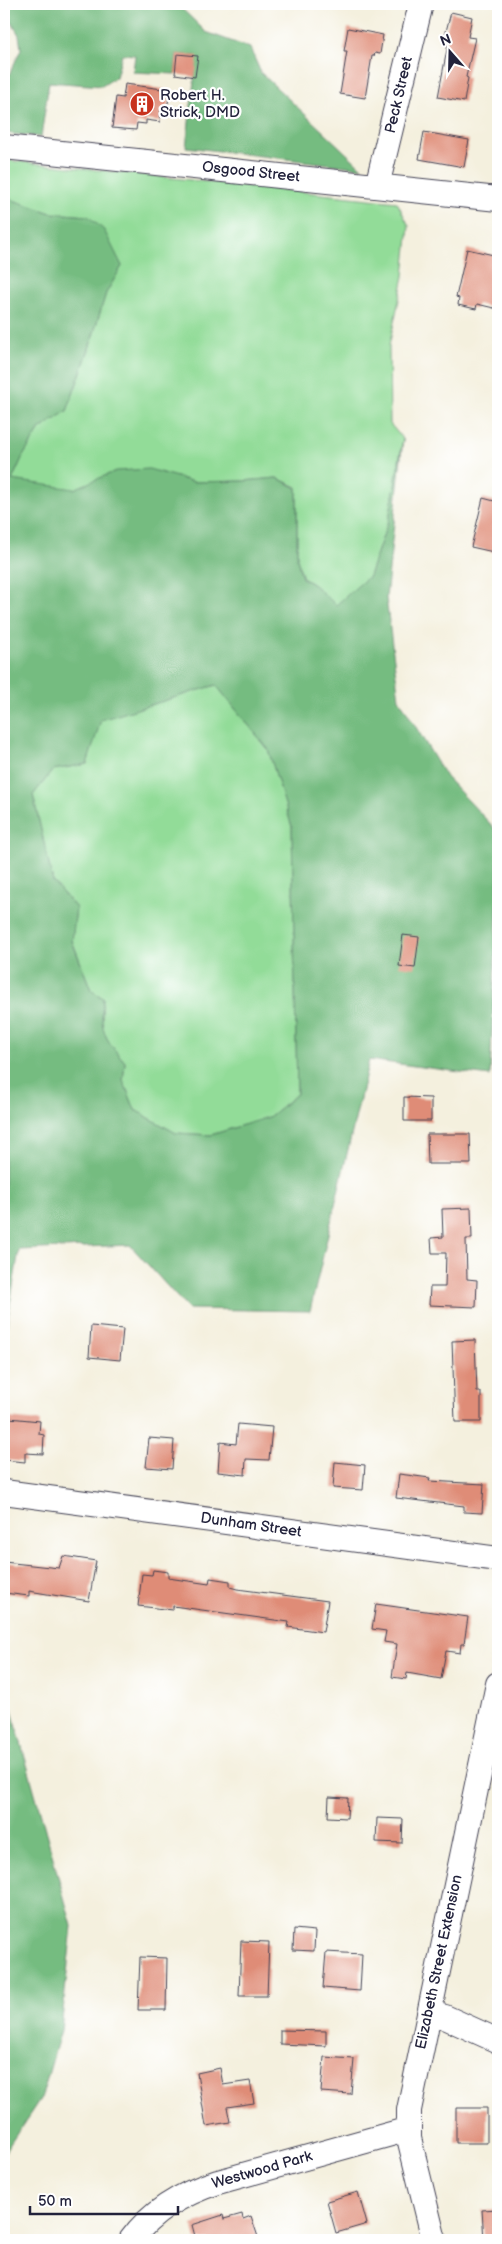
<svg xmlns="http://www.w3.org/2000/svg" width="502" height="2244" viewBox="0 0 502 2244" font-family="'Balsamiq Sans',sans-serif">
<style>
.green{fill:#92dc98;stroke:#5a7f6a}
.forest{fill:#75bc80;stroke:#4c6f5e;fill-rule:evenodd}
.building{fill:#df8c77}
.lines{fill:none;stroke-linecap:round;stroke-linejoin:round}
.minor-casing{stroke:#424153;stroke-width:26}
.minor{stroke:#fff;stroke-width:24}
.labels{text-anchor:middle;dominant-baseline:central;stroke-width:4.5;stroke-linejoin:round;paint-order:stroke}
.poi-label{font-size:15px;fill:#22223b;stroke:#fff;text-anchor:start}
.street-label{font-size:15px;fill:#22223b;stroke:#fff}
</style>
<rect width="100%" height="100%" fill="#fff"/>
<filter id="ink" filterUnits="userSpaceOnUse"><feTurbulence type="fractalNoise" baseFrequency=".02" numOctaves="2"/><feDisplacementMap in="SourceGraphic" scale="10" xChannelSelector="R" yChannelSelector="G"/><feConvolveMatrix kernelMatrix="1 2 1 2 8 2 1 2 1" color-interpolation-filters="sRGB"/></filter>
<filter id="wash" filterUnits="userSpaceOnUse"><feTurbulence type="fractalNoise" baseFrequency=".0096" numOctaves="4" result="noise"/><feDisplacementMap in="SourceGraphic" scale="20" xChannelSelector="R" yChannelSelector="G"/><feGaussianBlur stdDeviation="1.12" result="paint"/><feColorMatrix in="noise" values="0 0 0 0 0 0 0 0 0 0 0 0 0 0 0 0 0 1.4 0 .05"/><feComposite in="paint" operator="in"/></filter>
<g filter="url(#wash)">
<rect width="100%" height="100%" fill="#f4f0de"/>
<path class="green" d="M 4,160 L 397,202 L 409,226 L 404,276 L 389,346 L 390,424 L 403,439 L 389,519 L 369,576 L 336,606 L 314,585 L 303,578 L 297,559 L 297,487 L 277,478 L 243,481 L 194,482 L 149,470 L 117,576 L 12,480 L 23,456 L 40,429 L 67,411 L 88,352 L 106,293 L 122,266 L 88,216 L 51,213 L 4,197 Z
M 216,685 L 268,749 L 292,827 L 297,1094 L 269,1117 L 211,1135 L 176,1133 L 135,1110 L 123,1080 L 125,1062 C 103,1037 100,1031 103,998 L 91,990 L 72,940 L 76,908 L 53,882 L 33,795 L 53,770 L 87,764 L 100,720 Z"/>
<path class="forest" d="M 4,4 L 177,4 L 206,32 L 250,48 L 261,73 L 362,168 L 186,147 L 197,56 L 177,54 L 175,74 L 133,72 L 135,55 L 122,54 L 116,77 L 102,86 L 49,82 L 41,137 L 4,133 L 4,86 L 21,49 L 19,35 L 4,9 Z
M 4,197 L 51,213 L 88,216 L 104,230 L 122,266 L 106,293 L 88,352 L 67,411 L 40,429 L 23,456 L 12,480 L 74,489 L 116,471 L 149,469 L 194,482 L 243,481 L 277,478 L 297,488 L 297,559 L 302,578 L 314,585 L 336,605 L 369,576 L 389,519 L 403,439 L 386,598 L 399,699 L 446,777 L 498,832 L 498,895 L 490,1076 L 369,1060 L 310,1311 L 188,1309 L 130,1245 L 19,1250 L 4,1342 ZM 216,685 L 268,749 L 292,827 L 297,1094 L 269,1117 L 211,1135 L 176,1133 L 135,1110 L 123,1080 L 125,1062 C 103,1037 100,1031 103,998 L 91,990 L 72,941 L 76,908 L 53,882 L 33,795 L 53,770 L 87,764 L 101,720 Z
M 4,1682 L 72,1926 L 61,2030 L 42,2096 L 4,2153 Z"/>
<g id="blocks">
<path class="building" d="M 451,12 L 472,17 L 468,37 L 475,38 L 466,77 L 468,78 L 464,102 L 438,97 L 448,44 L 443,43 Z
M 348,28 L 383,35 L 380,54 L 375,53 L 374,56 L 372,56 L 365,98 L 340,94 L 347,51 L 344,51 Z
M 177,54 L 198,56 L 195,77 L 175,74 Z
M 125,84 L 170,90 L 167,110 L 161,109 L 160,122 L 146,120 L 146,124 L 137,123 L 136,130 L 112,128 L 116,97 L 123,98 Z
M 424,132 L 469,140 L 464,167 L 419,159 Z
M 467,249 L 498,256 L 498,309 L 477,304 L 476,309 L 458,305 L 459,298 L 456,297 Z
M 483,498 L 498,502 L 498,553 L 471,547 Z
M 403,935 L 419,937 L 415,968 L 399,966 Z
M 404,1097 L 431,1098 L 431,1121 L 404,1121 Z
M 427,1134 L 470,1134 L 471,1164 L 428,1164 Z
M 471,1208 L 472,1239 L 466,1239 L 467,1279 L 477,1280 L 476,1307 L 429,1305 L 430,1287 L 445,1287 L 446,1253 L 432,1253 L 431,1238 L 443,1237 L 442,1209 Z
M 91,1326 L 123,1329 L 120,1360 L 89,1357 Z
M 475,1340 L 477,1392 L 481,1392 L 481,1422 L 455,1422 L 452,1341 Z
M 9,1418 L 40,1421 L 39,1434 L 44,1435 L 43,1454 L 25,1453 L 25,1462 L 4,1460 L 4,1430 L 8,1431 Z
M 238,1424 L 272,1427 L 269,1460 L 246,1459 L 245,1475 L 218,1472 L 220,1442 L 236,1444 Z
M 149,1438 L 174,1440 L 172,1469 L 146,1467 Z
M 335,1462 L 365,1465 L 363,1490 L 333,1488 Z
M 399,1474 L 430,1478 L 429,1481 L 484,1484 L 482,1513 L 464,1512 L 464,1506 L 396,1498 Z
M 63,1556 L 96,1561 L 89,1601 L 29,1591 L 29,1596 L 4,1593 L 4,1562 L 59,1568 Z
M 153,1570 L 168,1572 L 168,1578 L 209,1584 L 210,1578 L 230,1581 L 230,1587 L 237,1589 L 328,1601 L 323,1632 L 288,1627 L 289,1622 L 173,1606 L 173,1610 L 138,1606 L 142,1574 L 152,1575 Z
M 376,1604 L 468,1617 L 464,1644 L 461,1644 L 460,1653 L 446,1651 L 441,1679 L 407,1673 L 406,1679 L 392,1677 L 397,1644 L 384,1642 L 386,1631 L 372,1629 Z
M 329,1797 L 348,1798 L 347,1818 L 328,1817 Z
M 377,1818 L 403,1819 L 402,1843 L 376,1842 Z
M 294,1929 L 315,1931 L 314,1951 L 293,1950 Z
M 241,1941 L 269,1942 L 267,1996 L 239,1996 Z
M 326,1952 L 362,1954 L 360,1991 L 323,1988 Z
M 140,1957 L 167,1958 L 166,2010 L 138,2010 Z
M 280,2030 L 326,2031 L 326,2046 L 280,2044 Z
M 324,2057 L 354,2059 L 351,2094 L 321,2092 Z
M 220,2068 L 223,2085 L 250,2081 L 254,2103 L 227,2107 L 230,2122 L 206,2126 L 197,2073 Z
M 456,2108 L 487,2108 L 487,2143 L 456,2143 Z
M 358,2192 L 367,2224 L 336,2233 L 327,2201 Z
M 498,2209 L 498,2240 L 484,2240 L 482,2210 Z
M 242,2214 L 243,2219 L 251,2216 L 259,2240 L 196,2240 L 192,2225 L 223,2215 L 224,2219 Z"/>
</g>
</g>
<g filter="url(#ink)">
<use href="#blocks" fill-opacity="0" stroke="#424153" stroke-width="1"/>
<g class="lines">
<defs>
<path id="minor" d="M 4,147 L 498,199
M 377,186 L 421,4
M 4,1492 L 498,1559
M 429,2013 L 445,2017 L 498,2041
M 131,2240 C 153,2210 183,2193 218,2182 L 409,2129
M 434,2240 L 409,2138 L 409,2110 L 498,1684"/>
</defs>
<use href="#minor" class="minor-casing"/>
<use href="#minor" class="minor"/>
</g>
</g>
<defs>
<symbol id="building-disc" viewBox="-11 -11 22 22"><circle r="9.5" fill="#c8321e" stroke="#fff"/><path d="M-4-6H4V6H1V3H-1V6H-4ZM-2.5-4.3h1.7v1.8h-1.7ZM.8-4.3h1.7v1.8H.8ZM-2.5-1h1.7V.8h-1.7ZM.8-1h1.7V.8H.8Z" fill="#fff"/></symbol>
</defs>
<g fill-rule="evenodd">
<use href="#building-disc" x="128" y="90" width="28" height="28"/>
</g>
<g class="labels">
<g class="poi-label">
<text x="160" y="95">Robert H.<tspan x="160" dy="17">Strick, DMD</tspan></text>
</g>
<g class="street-label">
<text transform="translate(399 95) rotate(-77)">Peck Street</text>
<text transform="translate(251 172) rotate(6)">Osgood Street</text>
<text transform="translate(251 1525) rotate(8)">Dunham Street</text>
<text transform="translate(439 1962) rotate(-78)">Elizabeth Street Extension</text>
<text transform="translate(262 2170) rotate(-16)">Westwood Park</text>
</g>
</g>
<rect width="502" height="2244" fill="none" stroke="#fff" stroke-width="20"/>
<g transform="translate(450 52) rotate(340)" stroke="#ffffff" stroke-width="4" paint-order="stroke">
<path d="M0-4L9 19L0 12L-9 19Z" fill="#22223b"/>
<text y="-8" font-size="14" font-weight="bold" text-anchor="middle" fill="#22223b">N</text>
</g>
<path d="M30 2206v8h148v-8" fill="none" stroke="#22223b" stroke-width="2.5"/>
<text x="38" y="2206" font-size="15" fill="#22223b" stroke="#ffffff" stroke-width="4" paint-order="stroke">50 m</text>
</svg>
